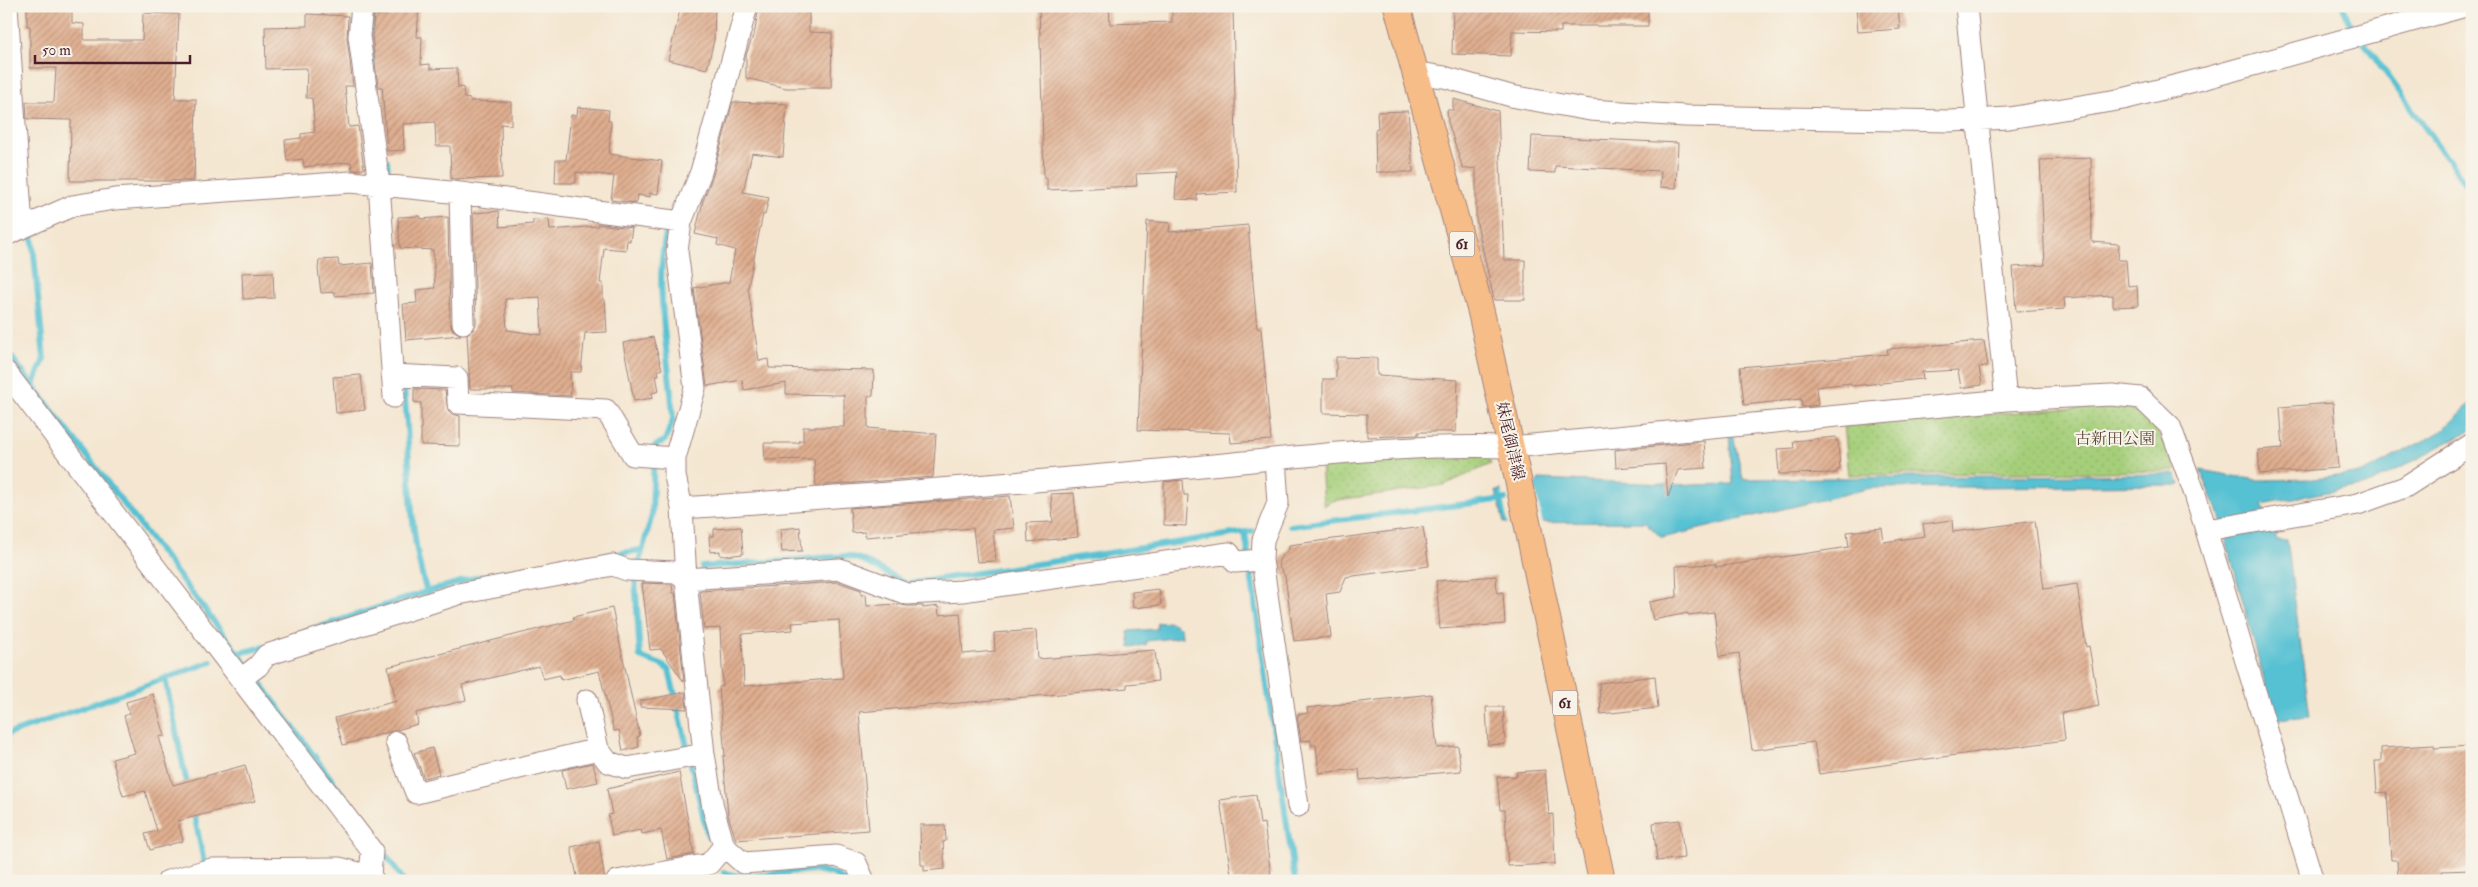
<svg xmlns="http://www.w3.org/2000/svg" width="2478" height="887" viewBox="0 0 2478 887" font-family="'IM FELL Double Pica','Noto Serif JP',serif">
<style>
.park{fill:url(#park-dots);stroke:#787752}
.water{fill:#57c1d3;stroke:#50707f}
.pier{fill:#f4e6d0}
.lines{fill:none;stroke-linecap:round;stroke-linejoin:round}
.stream{stroke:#57c1d3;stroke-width:6}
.building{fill:url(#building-hatch);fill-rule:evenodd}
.minor-casing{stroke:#9f827e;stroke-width:23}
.major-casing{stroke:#9f827e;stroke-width:28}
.minor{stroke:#fff;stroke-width:21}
.major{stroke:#f7bd88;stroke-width:26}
.labels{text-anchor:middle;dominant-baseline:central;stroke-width:4;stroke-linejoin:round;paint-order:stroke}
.shield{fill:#f7f3e8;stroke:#7e5f64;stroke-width:1}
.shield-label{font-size:15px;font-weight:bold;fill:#4a1f2b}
.park-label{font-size:16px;fill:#614b3f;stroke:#f7f3e8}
.street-label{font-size:16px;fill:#4a1f2b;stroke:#f7f3e8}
</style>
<defs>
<pattern id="park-dots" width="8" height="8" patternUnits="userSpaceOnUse" patternTransform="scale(1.25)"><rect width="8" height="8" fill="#a6cf7a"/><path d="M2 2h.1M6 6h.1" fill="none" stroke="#90b16a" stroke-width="1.8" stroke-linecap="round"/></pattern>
<pattern id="building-hatch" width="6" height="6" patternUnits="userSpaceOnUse" patternTransform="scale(1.25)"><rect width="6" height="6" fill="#e0af90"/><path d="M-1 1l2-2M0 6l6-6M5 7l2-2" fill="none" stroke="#b88e76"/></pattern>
</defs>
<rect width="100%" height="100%" fill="#f7f3e8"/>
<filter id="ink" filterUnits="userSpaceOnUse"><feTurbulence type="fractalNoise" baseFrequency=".02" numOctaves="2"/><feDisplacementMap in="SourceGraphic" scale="10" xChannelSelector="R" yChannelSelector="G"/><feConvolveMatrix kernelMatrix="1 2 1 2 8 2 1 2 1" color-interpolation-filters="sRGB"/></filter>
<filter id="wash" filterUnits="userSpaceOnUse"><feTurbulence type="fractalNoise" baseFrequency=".0096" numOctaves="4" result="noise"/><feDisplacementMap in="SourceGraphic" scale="20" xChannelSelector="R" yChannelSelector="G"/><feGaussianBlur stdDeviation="1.12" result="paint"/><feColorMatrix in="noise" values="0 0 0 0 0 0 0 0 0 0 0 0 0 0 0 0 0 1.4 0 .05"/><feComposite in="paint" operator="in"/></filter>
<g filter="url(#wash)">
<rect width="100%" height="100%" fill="#f4e6d0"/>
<path class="park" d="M 2121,405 C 2154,416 2164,441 2176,471 L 1849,475 L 1844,424 Z
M 1487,455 L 1491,464 L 1444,485 L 1331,501 L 1324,506 L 1321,464 L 1372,456 Z"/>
<path class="water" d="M 2472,402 L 2472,429 L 2371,484 L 2262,504 L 2276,534 L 2276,540 L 2287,540 L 2310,717 L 2275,720 L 2218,510 L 2200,470 L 2257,480 L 2313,479 L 2363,473 L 2442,431 Z
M 1729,435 L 1733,435 L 1743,479 L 2176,474 L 2180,485 L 1871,488 L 1662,538 L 1645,522 L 1504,523 L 1496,491 L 1536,484 L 1539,479 L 1691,485 L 1733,484 Z
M 1171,622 L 1181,628 L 1182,637 L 1146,641 L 1146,645 L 1130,647 L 1128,631 L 1157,629 L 1157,623 Z"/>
<path class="pier" d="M 1534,482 L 1543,525 L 1508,525 L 1501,488 Z"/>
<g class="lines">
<path class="stream" d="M 373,6 L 373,60
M 2343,6 L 2348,20 L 2472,193
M 387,161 L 389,184
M 681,199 C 643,253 671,356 673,420 L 665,440 L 654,447 L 652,515 L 635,577 L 640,657 L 662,665 L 669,670 L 708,836
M 32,234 L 44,359 L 33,386
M 6,350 L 257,678 L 367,828
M 404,391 C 412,457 406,528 427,592
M 1290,526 L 1505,499
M 1245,532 L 1295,881
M 702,567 L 848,556 L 862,560 L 907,584 L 1252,531
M 298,634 L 419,594 L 478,577 L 641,550
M 234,654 L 265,647
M 165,678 L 188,789
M 6,735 L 211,662
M 193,809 L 205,867
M 377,842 L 404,881
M 724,872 C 759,887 816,855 844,881"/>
</g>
<g id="blocks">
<path class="building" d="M 27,6 L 72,6 L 72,23 L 84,24 L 84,40 L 142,40 L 143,13 L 179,14 L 175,99 L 196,99 L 194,181 L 70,181 L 71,120 L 27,119 L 26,102 L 54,102 L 56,68 L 30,68 L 30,26 L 27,26 Z
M 386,6 L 419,6 L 417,37 L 422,37 L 421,65 L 430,64 L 430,69 L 457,68 L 458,88 L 463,87 L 464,98 L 470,99 L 470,101 L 511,102 L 511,125 L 501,124 L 502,178 L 451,179 L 450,146 L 436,146 L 435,122 L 403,124 L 404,150 L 387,151 L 382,87 L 378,87 L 372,36 L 374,15 L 386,15 Z
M 681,6 L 715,6 L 714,40 L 707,69 L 668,60 Z
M 759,6 L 805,6 L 804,12 L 809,13 L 809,32 L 832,33 L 831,88 L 786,88 L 746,78 L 746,55 L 755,30 Z
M 1039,6 L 1109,6 L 1110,24 L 1172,22 L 1172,6 L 1233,6 L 1237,192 L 1197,194 L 1197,200 L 1175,199 L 1177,172 L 1136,174 L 1137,186 L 1047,190 L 1047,178 L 1044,178 Z
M 1453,6 L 1648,6 L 1648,26 L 1561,26 L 1561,32 L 1512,31 L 1511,56 L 1452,54 Z
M 1856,6 L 1898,6 L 1900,29 L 1858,32 Z
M 307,14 L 348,16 L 347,38 L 353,86 L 345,86 L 349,127 L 358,126 L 364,169 L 352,170 L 351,162 L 304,167 L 303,159 L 287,161 L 285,140 L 301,138 L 301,134 L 315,132 L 312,98 L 306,98 L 307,68 L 266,69 L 265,27 L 307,26 Z
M 1453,99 L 1498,111 L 1504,260 L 1525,260 L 1525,300 L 1494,300 L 1476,219 L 1476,168 L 1463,169 L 1448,122 L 1447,110 L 1453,110 Z
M 733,102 L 787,104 L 783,157 L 752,153 L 743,192 L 769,197 L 765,215 L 763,214 L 748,287 L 759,361 L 768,359 L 769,368 L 874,370 L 873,396 L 868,396 L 868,428 L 936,434 L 933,477 L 816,486 L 814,459 L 765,460 L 764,443 L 799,443 L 799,441 L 803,441 L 803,427 L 844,427 L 844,395 L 786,394 L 786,383 L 744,390 L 742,380 L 707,386 L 694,288 L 729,282 L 735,250 L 717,245 L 718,239 L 695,234 L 703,201 L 713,175 Z
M 578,107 L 609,110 L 608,121 L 611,121 L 609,154 L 662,161 L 658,194 L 650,193 L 650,197 L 637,195 L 636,203 L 611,200 L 614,176 L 576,172 L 576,183 L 555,183 L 556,160 L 566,160 L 571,115 L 577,115 Z
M 1408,111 L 1413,172 L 1376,172 L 1375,130 L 1378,129 L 1377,112 Z
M 1532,136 L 1678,143 L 1676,188 L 1660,187 L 1661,171 L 1555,166 L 1555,173 L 1530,172 Z
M 2091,158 L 2092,242 L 2119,244 L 2118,260 L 2126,260 L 2128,286 L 2137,285 L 2138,306 L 2113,307 L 2113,295 L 2064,298 L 2065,309 L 2016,312 L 2013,267 L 2045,265 L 2040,160 Z
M 499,211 L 500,227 L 533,224 L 533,220 L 549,219 L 550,230 L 598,226 L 597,224 L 632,228 L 630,241 L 627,240 L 626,250 L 604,248 L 600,283 L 603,283 L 603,300 L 605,300 L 607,332 L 585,333 L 581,372 L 570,372 L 571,396 L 513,393 L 513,389 L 470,389 L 467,334 L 474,329 L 476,323 L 473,213 ZM 540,297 L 542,335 L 507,330 L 505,299 Z
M 420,216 L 420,219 L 448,217 L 450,323 L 453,330 L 461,335 L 406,340 L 403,304 L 417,303 L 416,290 L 435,288 L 433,250 L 400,248 L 398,217 Z
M 1147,221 L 1170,223 L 1169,232 L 1248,225 L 1257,328 L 1261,328 L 1271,440 L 1231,443 L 1230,433 L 1138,430 Z
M 338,259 L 339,266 L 372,263 L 374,293 L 335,296 L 335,292 L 321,293 L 318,269 L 319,260 Z
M 273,272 L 274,298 L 243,299 L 242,273 Z
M 653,337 L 662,369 L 658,371 L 659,375 L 656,375 L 659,391 L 652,393 L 653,398 L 634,401 L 623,343 Z
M 1984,341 L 1988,366 L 1979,367 L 1982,385 L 1961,388 L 1958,370 L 1922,372 L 1923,379 L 1851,386 L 1851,383 L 1816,387 L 1818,405 L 1802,407 L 1801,399 L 1744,405 L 1740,367 L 1888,354 L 1887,349 Z
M 1336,357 L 1377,358 L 1377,375 L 1458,380 L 1456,432 L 1418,432 L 1418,435 L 1367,437 L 1367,414 L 1323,413 L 1323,379 L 1334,379 L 1336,377 Z
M 361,375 L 365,410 L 336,413 L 333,377 Z
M 414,389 L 445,390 L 448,410 L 452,414 L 460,416 L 460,446 L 421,445 L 421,403 L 414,402 Z
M 2333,403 L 2338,468 L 2260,474 L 2258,450 L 2283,448 L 2280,407 Z
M 1836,437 L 1836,441 L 1838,441 L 1840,470 L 1837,470 L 1837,473 L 1779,474 L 1777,449 L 1794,448 L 1793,441 Z
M 1704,441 L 1706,468 L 1678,470 L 1668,497 L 1665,464 L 1616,468 L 1615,450 Z
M 1183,480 L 1184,495 L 1188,495 L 1186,526 L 1164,525 L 1164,482 Z
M 1074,493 L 1078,537 L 1028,542 L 1027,523 L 1053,522 L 1051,494 Z
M 1010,496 L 1014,528 L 993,530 L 996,561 L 977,562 L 973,528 L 865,537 L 865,532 L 852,533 L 850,508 Z
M 1952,520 L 1953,532 L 2035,521 L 2044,589 L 2077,584 L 2086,647 L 2089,646 L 2099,706 L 2062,713 L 2065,740 L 1819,774 L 1814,742 L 1752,750 L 1739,653 L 1720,656 L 1714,612 L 1688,615 L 1688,613 L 1653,620 L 1649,602 L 1677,597 L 1676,566 L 1715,564 L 1716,567 L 1849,547 L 1847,532 L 1882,528 L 1884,542 L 1925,536 L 1923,524 Z
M 741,527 L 743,554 L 725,556 L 720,555 L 720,551 L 710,552 L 709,536 L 714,536 L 714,529 Z
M 800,527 L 802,551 L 782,552 L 780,529 Z
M 1423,527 L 1429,566 L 1346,577 L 1340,592 L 1326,594 L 1331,637 L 1294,641 L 1285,576 L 1278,565 L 1280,558 L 1289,549 L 1289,545 Z
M 1496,576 L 1497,593 L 1503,592 L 1505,624 L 1440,629 L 1436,581 Z
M 838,582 L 861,590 L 861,595 L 866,594 L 867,606 L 897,604 L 907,606 L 923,606 L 923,608 L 938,606 L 939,615 L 960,613 L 963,654 L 995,651 L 994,633 L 1036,630 L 1038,659 L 1155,650 L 1158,681 L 1127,684 L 1127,688 L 859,712 L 869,830 L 736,840 L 728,815 L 723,756 L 725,756 L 719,687 L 723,686 L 720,628 L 704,629 L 700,591 ZM 839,620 L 843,678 L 744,686 L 742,634 L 793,630 L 792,623 Z
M 642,583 L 672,584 L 673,593 L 675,593 L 684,682 L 661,649 L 650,650 Z
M 1159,589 L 1161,605 L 1133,608 L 1132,592 Z
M 612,608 L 640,736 L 637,737 L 639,747 L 623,751 L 619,730 L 614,731 L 599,671 L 561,680 L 560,675 L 543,679 L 539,666 L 462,685 L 466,700 L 416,713 L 418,724 L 343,745 L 335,718 L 396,701 L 388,667 L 574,620 L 573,617 Z
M 1655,676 L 1658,708 L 1601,714 L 1599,683 Z
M 685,692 L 687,709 L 640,707 L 640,701 Z
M 153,694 L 165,736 L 159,737 L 173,785 L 245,765 L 255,801 L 178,821 L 183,841 L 150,850 L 145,834 L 157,831 L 145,791 L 123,796 L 112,759 L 135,753 L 124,716 L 129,714 L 126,702 Z
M 1431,694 L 1437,748 L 1458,746 L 1461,771 L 1360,780 L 1359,769 L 1319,773 L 1316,745 L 1311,745 L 1311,740 L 1301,741 L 1297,715 L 1308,713 L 1307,708 Z
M 1486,707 L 1503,707 L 1505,744 L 1488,745 Z
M 2434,745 L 2434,748 L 2472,746 L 2472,870 L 2442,871 L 2443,881 L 2398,879 L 2397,860 L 2391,860 L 2387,792 L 2377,793 L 2375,761 L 2381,761 L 2381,748 Z
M 432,748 L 439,774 L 424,778 L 414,753 Z
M 593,763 L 598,782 L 566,789 L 562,770 Z
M 1545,770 L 1549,815 L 1553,814 L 1555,864 L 1508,866 L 1505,810 L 1500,810 L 1497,777 L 1517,776 L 1516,772 Z
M 679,772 L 694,854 L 667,859 L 661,830 L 642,834 L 641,830 L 612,836 L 608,815 L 612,814 L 607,789 Z
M 1256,795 L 1260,824 L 1264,823 L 1271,876 L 1268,876 L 1269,881 L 1232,881 L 1220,800 Z
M 1680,820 L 1684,858 L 1657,861 L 1653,823 Z
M 920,825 L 945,825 L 946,841 L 943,842 L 945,869 L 924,871 L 924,865 L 921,865 Z
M 599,841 L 605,881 L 578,881 L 571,847 Z"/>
</g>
</g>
<g filter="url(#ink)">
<use href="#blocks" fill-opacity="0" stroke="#9f827e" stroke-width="1"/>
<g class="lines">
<defs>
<path id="minor" d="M 7,6 L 22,228
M 362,6 L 359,36 L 379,184 L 394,397
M 747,6 L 701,172 L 681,222 L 677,251 L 695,388 L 675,458 L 675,476 L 682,508 L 686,579 L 695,670 L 704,754 L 713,808 L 724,846 L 743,863 L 836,856 L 856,863 L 864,881
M 1966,6 L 2006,400
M 1417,73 L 1444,77 L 1511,96 L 1590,110 L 1685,116 L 1951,121 L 2009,118 L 2123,99 L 2206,78 L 2466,6
M 460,193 L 463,323
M 6,235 L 72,206 L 115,199 L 351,182 L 460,193 L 681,222
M 6,372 L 372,851 L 370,876
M 392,375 L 457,378 L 458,403 L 606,410 L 633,455 L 675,458
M 1275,459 L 1278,503 L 1263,540 L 1262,560 L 1298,806
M 682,508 C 845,497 1007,484 1170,469 C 1284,459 1397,443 1511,447 L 2006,400 L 2112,395 L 2141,398 L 2170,426 L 2195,494 L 2313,881
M 2207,530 L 2358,504 L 2405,487 L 2472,444
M 241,679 L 258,666 L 267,655 L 458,594 L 613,565 L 627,570 L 676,572 L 686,579 L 840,569 L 907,594 L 962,591 L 1229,553 L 1235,562 L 1262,560
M 587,700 L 598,749
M 396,742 L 416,793 L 598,749 L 608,762 L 627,768 L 704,754
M 168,881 L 212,869 L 339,868 L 370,876 L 374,881
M 617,881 L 709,864 L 724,846"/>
<path id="major" d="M 1397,6 L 1481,312 L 1519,484 L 1602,881"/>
</defs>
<use href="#minor" class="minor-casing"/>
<use href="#major" class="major-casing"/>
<use href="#minor" class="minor"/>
<use href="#major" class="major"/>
</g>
</g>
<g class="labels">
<g class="shield">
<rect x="1449.5" y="231.5" width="25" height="25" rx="4"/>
<rect x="1552.5" y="690.5" width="25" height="25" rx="4"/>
</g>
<g class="shield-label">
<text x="1462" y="244">61</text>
<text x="1565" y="703">61</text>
</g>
<g class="park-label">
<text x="2115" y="439">古新田公園</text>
</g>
<g class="street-label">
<text transform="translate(1510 441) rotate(77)">妹尾御津線</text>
</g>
</g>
<rect width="2478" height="887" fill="none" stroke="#f7f3e8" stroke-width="25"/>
<path d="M35 55v8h155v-8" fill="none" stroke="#4a1f2b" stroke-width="2.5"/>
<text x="42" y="55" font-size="15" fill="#4a1f2b" stroke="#f7f3e8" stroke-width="4" paint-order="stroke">50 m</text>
</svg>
